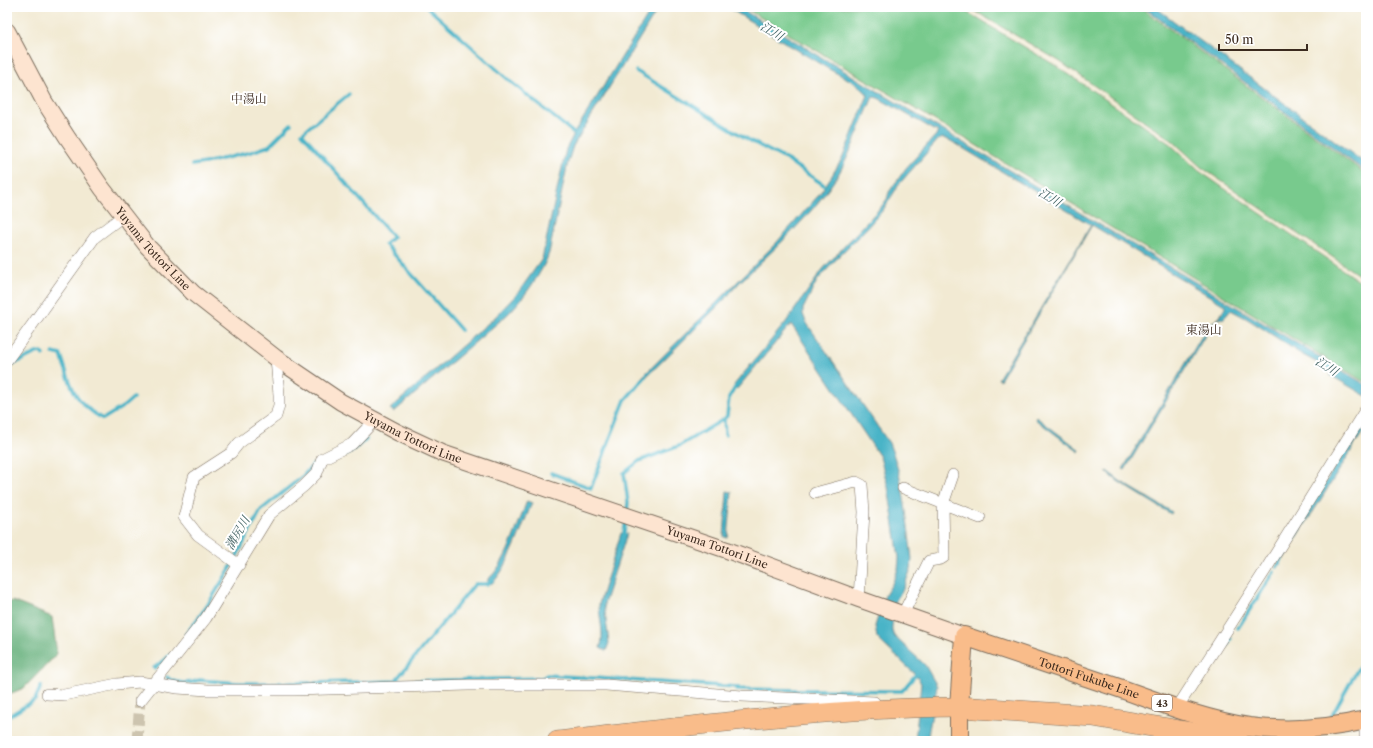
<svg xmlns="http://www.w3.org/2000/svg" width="1373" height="748" viewBox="0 0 1373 748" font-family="'Libre Caslon Text','Noto Serif JP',serif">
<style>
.green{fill:#78ca8d;stroke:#5a7a56}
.forest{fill:#62ae78;stroke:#4e6c4b}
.water{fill:#4ab4c7;stroke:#426f72}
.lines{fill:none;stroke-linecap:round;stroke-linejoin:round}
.stream{stroke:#4ab4c7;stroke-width:3.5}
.minor-tunnel{stroke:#cdc4af;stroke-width:11;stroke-dasharray:11 5.5;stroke-linecap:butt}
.minor-casing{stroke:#7b6d5d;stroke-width:12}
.secondary-casing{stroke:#7b6d5d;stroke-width:18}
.primary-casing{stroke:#7b6d5d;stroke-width:20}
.trunk-casing{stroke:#7b6d5d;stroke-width:20}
.motorway-casing{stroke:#7b6d5d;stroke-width:22}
.minor{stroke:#fff;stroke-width:11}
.secondary{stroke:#fde4d0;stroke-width:16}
.primary{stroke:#f9bc8a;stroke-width:18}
.trunk{stroke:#f9bc8a;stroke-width:19}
.motorway{stroke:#f9bc8a;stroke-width:21}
.labels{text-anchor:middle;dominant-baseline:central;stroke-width:4;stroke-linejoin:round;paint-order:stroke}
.shield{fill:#fff;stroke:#766a62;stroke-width:1}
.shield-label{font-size:10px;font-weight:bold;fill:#3b2a1e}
.street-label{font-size:11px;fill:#3b2a1e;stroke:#fff}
.water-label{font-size:12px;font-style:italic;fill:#416162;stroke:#fff}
.neighbourhood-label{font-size:12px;fill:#3b2a1e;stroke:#fff}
</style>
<rect width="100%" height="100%" fill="#fff"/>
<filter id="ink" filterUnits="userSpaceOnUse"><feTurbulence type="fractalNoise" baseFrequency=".025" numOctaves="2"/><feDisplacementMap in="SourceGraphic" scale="8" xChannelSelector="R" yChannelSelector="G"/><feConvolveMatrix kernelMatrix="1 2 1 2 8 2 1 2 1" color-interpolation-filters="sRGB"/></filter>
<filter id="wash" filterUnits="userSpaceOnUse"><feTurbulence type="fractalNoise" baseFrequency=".012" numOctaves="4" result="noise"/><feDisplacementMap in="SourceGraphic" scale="16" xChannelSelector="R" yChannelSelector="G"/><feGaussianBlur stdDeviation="0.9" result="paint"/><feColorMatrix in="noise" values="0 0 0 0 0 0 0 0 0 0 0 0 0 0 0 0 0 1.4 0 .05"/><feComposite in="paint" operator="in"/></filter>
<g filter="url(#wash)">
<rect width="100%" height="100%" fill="#f2ead3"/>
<path class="green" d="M 743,7 L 958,7 L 1058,67 L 1170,144 L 1199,171 L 1366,286 L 1366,383 L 961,136 Z
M 968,7 L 1140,7 L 1366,174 L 1366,280 L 1201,167 L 1173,141 L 1089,82 L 1059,61 Z"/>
<path class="forest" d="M 12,601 L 52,617 L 57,654 L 24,688 L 7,695 L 7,603 Z"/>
<path class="water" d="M 653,7 L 659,7 L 573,146 L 568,162 L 549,253 C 543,272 523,299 508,314 L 394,412 L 390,409 L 495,317 L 517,294 L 542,259 L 566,149 L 576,130 Z
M 727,7 L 738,7 L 1366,385 L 1366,396 L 1330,375 L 1332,374 L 1331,372 C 1319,362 1304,357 1292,348 C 1272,335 1253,321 1231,310 L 1224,318 L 1217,319 L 1212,324 L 1125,470 L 1123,469 L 1209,324 L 1219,318 L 1226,306 L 1092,225 L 1000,380 L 998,379 L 1091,225 L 951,141 L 943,138 L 938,140 L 900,183 L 883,210 L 864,231 L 839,256 L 817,281 L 803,309 L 803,314 L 806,322 L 889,443 C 904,478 907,520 912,559 L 911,569 L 903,589 L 896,600 L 892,626 L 892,631 L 894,636 L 925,665 L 937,686 L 927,741 L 915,741 L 921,684 L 918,677 L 882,643 L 877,638 L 875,626 L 885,595 L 892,584 L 898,569 L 899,558 L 888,487 L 880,457 L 791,324 L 737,389 L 734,385 L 786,322 L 823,269 L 881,207 L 887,199 L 889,192 L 906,168 L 936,135 L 938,132 L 878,98 L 873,97 C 861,123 852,151 838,175 C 812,216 774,249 740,282 C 733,289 728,296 721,303 C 696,328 670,354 644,379 L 641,380 L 642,377 L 777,242 L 818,196 L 831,177 L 842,159 L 868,95 C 858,82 841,76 827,68 C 793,48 760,27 727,7 Z
M 1143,7 L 1155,7 L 1366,164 L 1366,172 Z
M 1036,417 L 1080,450 L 1079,452 L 1035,419 Z
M 1366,417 L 1366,427 L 1283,560 L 1280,563 L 1277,560 Z
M 1107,471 L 1120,481 L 1172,512 L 1171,514 L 1119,482 L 1106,472 Z
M 727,491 L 732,492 L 728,538 L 724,537 Z
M 527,501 L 532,503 C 523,524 507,572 491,584 L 487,580 C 506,566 518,523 527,501 Z
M 621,533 L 627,534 L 604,604 L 609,643 L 606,651 L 600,648 C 605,634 599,619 599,604 Z"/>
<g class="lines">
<path class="stream" d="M 427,7 L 511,82 L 576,135
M 636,71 L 749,140 L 787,160 L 824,185
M 349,94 L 302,133 L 393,237 L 385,244 L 461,330
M 192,165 L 205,163 L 251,152 L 269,146 L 291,124
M 53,353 L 61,355 C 71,386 73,402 103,419 L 124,406 L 133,398
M 12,365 L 36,353 L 41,352 L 43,355
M 724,419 L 725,435
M 338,457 L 351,452 L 366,439
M 551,473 L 591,488 L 625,400 L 645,377
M 627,512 L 628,502 L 624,473 L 639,461 L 679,446 L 724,419 L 727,416 L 729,398 L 737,384
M 623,538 L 626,520
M 1277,567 L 1282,559
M 1238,628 L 1274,572
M 186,634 L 207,606 L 231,567 L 261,510 L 304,475 L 313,465 L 318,463
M 1226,647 L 1231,638
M 154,668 L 165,660 L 170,655
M 167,677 C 174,684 190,684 199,680 L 239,683 L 308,683 L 542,678 L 547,675 L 738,687 L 737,689 L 902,691 L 918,672
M 395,681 L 475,584 L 487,584 L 493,580
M 9,716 L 35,700 L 41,686
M 1331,717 L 1357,670 L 1366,659"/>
</g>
</g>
<g filter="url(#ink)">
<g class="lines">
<path class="minor-tunnel" d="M 137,741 L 140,701"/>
<defs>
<path id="minor" d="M 7,360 L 95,237 L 123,216
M 903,488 L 980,518
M 815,493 L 856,482 L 862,485 L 864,512 L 859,599
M 239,565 L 198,535 L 184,517 L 194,477 L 231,453 L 239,443 L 276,416 L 279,405 L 279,395 L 276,358
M 903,614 L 929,561 L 941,559 L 944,557 L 943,504 L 953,475
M 47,694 L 64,695 L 117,684 L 140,682 L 177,688 L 208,690 L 294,690 L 468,685 L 606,685 L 742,696 L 874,702
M 140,701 L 206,618 L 269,515 L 304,486 L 317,473 L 322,459 L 352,444 L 375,420
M 1177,708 L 1266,569 L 1366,409
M 1365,737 L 1365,720"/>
<g id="secondary">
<path id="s1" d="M 7,31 L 44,101 L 67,137 L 102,188 L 148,247 L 193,293 L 276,358 L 341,402 L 397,432 L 442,453 L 727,550 L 859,599 L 964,636"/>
</g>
<g id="primary">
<path id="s2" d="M 959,741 L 959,707 L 964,636 C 1015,653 1065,670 1116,687 C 1159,702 1203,720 1249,727 C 1288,732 1327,729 1366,720"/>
</g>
<path id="trunk" d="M 557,741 C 691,726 825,708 959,707"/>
<path id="motorway" d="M 959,707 L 1093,716 L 1238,741"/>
</defs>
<use href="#minor" class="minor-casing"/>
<use href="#secondary" class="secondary-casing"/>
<use href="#primary" class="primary-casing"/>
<use href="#trunk" class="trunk-casing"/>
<use href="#motorway" class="motorway-casing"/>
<use href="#minor" class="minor"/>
<use href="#secondary" class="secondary"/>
<use href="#primary" class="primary"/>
<use href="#trunk" class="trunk"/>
<use href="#motorway" class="motorway"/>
</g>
</g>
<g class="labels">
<rect class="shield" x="1152" y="695" width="20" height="16" rx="3"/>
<g class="shield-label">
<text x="1162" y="703">43</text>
</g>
<g class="street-label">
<text stroke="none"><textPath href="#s1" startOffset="263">Yuyama Tottori Line</textPath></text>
<text stroke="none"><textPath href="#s1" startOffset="587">Yuyama Tottori Line</textPath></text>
<text stroke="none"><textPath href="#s1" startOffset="911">Yuyama Tottori Line</textPath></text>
<text stroke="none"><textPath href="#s2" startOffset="237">Tottori Fukube Line</textPath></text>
</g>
<g class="water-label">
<text transform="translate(772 31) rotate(31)">江川</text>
<text transform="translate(1050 197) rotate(31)">江川</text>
<text transform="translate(1327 366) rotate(32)">江川</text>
<text transform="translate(237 533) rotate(-60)">溝尻川</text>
</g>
<g class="neighbourhood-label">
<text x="249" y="98">中湯山</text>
<text x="1204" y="329">東湯山</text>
</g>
</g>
<rect width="1373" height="748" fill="none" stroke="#fff" stroke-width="24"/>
<path d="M1219 44v6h88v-6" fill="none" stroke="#3b2a1e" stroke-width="2"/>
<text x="1225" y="44" font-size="12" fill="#3b2a1e" stroke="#ffffff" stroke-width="3" paint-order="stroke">50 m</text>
</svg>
